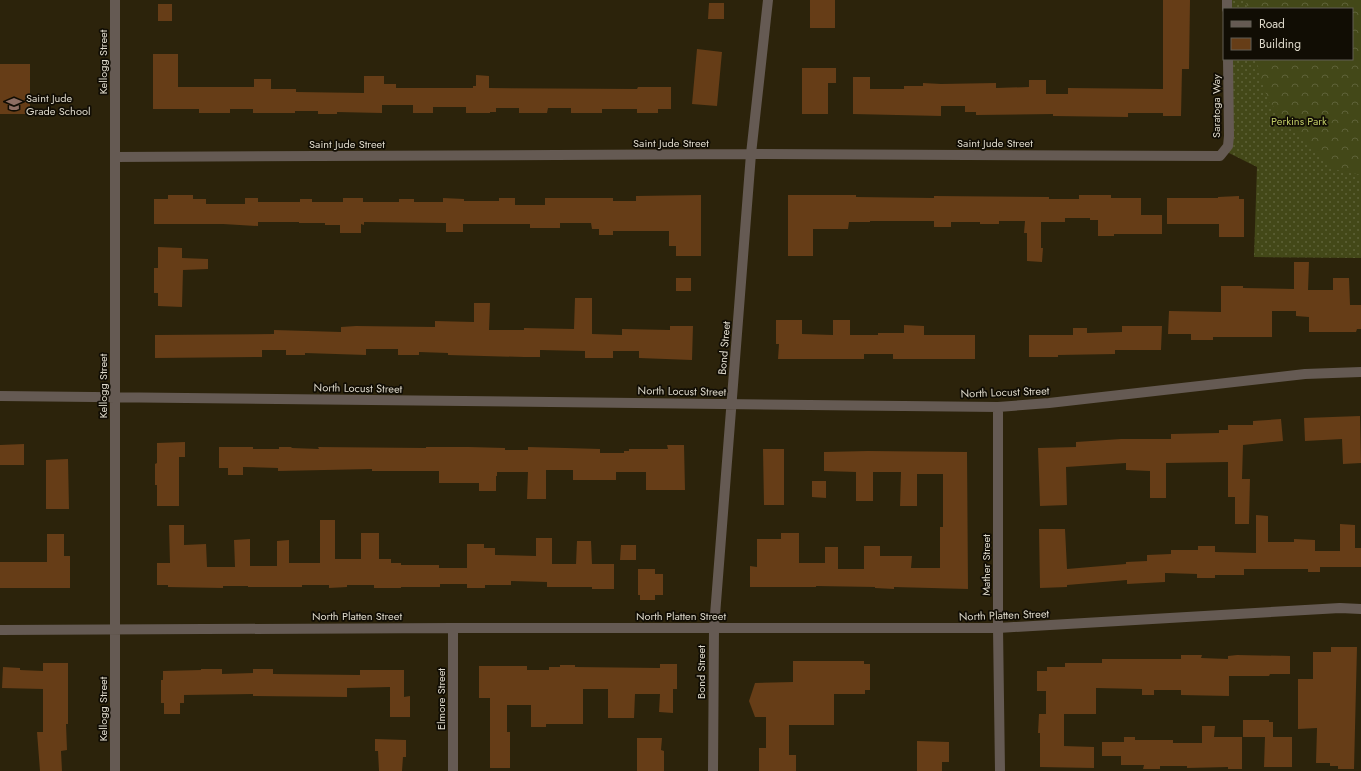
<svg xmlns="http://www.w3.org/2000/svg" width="1361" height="771" viewBox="0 0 1361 771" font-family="Jost,sans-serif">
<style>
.grass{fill:url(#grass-dots)}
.forest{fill:url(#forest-crowns)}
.building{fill:#663d17}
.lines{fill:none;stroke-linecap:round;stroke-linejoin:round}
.minor{stroke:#655a53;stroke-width:10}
.labels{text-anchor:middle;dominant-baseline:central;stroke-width:3.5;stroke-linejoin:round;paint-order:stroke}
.street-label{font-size:11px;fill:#dfdacc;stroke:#110d04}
.poi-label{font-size:11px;fill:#dfdacc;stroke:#110d04;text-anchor:start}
.park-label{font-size:11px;fill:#bfca65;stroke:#110d04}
</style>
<defs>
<pattern id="grass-dots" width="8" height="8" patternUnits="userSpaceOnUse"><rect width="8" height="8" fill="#434818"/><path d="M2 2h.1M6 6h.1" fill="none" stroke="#5e6238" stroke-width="1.8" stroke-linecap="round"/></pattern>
<pattern id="forest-crowns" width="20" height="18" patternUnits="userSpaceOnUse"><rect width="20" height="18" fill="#434818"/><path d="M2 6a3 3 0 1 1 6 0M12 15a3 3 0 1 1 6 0" fill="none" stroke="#5e6238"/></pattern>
</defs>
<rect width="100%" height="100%" fill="#2c230b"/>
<path class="grass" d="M 1226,0 L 1361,0 L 1361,258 L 1254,257 L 1257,167 L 1225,151 L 1225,59 L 1352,59 L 1352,9 L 1226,9 Z"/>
<path class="forest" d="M 1246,0 L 1361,0 L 1361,175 L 1333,169 L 1268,101 L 1256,59 L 1352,59 L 1352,9 L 1247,9 Z"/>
<path class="building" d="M 810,0 L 835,0 L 835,28 L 810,28 Z
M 1163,0 L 1190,0 L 1189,69 L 1182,69 L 1181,116 L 1163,116 L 1163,113 L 1128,113 L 1128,117 L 1053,116 L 1053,114 L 976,115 L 976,112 L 965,112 L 965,106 L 941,106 L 941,116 L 853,114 L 853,77 L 870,77 L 870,89 L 904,89 L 904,86 L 923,86 L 923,83 L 941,84 L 996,83 L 996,88 L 1029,87 L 1029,80 L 1046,80 L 1046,94 L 1068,94 L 1068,88 L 1163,89 Z
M 709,3 L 724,3 L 724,19 L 708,19 Z
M 158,4 L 172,4 L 172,21 L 158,21 Z
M 697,49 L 722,52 L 717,106 L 692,104 Z
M 153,54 L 178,54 L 178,87 L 254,87 L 254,79 L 271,79 L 271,89 L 296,89 L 296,92 L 364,93 L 364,76 L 384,76 L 384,84 L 396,84 L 396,88 L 473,88 L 473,86 L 476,86 L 476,75 L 489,76 L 489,88 L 637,89 L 638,87 L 671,87 L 671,109 L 658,109 L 658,113 L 637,113 L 637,109 L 602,109 L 602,113 L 571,113 L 571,108 L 548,108 L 547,113 L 519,113 L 519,108 L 496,108 L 496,112 L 490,112 L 490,113 L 466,113 L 466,107 L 433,107 L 433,113 L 413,113 L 413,105 L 382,105 L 382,113 L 337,112 L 337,114 L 318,114 L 318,111 L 295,111 L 295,113 L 253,113 L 253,109 L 230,109 L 230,113 L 199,113 L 199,109 L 153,109 Z
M 0,64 L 30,64 L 30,114 L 0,114 Z
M 802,68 L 836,68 L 836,83 L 828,83 L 828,114 L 802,114 Z
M 168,195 L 193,195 L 193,199 L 206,199 L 206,204 L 245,204 L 245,198 L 258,198 L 258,202 L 300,202 L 300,199 L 312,199 L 312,202 L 343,202 L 343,198 L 363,198 L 363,202 L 399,202 L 399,199 L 414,199 L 414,202 L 443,202 L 443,198 L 464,199 L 464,201 L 499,201 L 499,198 L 515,198 L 515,205 L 545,205 L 545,198 L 613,198 L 613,201 L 636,201 L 636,196 L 701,195 L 701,256 L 676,256 L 676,246 L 669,246 L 669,231 L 613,231 L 613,235 L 599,235 L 599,229 L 592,229 L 591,223 L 560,223 L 560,228 L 530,228 L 530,224 L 463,224 L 463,232 L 446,232 L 446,223 L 364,222 L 364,225 L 361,224 L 361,233 L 340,233 L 340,225 L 325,225 L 325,223 L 299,223 L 299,222 L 258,222 L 258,226 L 223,224 L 154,224 L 154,199 L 168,199 Z
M 788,195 L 856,195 L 856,197 L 934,198 L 934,196 L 1049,197 L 1049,199 L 1079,199 L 1079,195 L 1111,195 L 1111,198 L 1141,198 L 1141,215 L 1162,215 L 1162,234 L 1114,234 L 1114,236 L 1098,236 L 1098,220 L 1090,220 L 1090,218 L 1065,218 L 1065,222 L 1041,222 L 1041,248 L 1043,248 L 1042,262 L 1027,261 L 1027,233 L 1024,233 L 1025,221 L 999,221 L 999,224 L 980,224 L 980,222 L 951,222 L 951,227 L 934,227 L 934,221 L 870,221 L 870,222 L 849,222 L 848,229 L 813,229 L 813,256 L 788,256 Z
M 1239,196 L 1239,199 L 1244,199 L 1244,237 L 1219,237 L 1219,224 L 1167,224 L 1167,198 L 1218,198 L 1218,197 Z
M 158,247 L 182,248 L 182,258 L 208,259 L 208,269 L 183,270 L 182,307 L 158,306 L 158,293 L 154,293 L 154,268 L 158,268 Z
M 1294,262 L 1309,262 L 1308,290 L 1333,290 L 1333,278 L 1349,278 L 1350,305 L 1361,305 L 1361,329 L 1357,329 L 1356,332 L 1309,332 L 1309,317 L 1296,316 L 1296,311 L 1272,311 L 1272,337 L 1213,337 L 1213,340 L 1191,340 L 1191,334 L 1168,334 L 1169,311 L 1221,312 L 1221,286 L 1243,286 L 1243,288 L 1294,289 Z
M 676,278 L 691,278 L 691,291 L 676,291 Z
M 575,298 L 592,298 L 592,334 L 622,335 L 622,329 L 670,330 L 670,326 L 693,326 L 692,360 L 639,358 L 639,351 L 613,351 L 613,358 L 585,358 L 585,351 L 540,350 L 540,357 L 524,357 L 448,355 L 448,353 L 419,352 L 419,355 L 398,355 L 398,349 L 366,349 L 366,355 L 305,353 L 305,355 L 286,355 L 286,350 L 262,350 L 262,357 L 155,358 L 155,335 L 274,334 L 274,330 L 341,332 L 341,327 L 356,326 L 435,327 L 435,321 L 474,322 L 474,303 L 490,303 L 489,330 L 524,330 L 524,328 L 574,329 Z
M 776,320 L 802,320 L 802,334 L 833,335 L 833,320 L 850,320 L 850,335 L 878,335 L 878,333 L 904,333 L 904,325 L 924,326 L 924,335 L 975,335 L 975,359 L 893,359 L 893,354 L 864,354 L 864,359 L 778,359 L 779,344 L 776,344 Z
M 1122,326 L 1162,326 L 1161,350 L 1115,350 L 1115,354 L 1058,355 L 1058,357 L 1029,357 L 1029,335 L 1073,335 L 1073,328 L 1087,328 L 1087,333 L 1122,332 Z
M 1360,416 L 1361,463 L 1343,464 L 1342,439 L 1305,441 L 1304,418 Z
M 1281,419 L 1283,441 L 1243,445 L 1242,479 L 1250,479 L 1249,524 L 1235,524 L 1235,497 L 1228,497 L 1228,462 L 1166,463 L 1166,498 L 1150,498 L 1150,471 L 1126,470 L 1126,463 L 1066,467 L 1067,505 L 1040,506 L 1038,448 L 1076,447 L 1076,442 L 1121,439 L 1171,439 L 1171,434 L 1219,433 L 1219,430 L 1228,430 L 1228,425 L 1253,425 L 1253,421 Z
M 185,442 L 185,457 L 179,457 L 179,506 L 157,506 L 157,485 L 155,485 L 155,464 L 157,463 L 157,443 Z
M 24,444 L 24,465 L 0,465 L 0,445 Z
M 667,445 L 684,445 L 685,490 L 646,490 L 646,472 L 616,472 L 616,480 L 573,480 L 573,470 L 546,470 L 546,499 L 527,499 L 528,472 L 497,472 L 497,476 L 496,476 L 496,491 L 479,491 L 479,483 L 439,483 L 439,471 L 372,471 L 372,469 L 278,471 L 278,468 L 243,467 L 243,475 L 228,475 L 228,468 L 219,468 L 219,447 L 253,447 L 253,449 L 279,449 L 279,447 L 291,447 L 292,448 L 319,449 L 318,447 L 426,448 L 426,447 L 469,447 L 505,448 L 505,450 L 528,450 L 528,447 L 566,448 L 600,449 L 600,453 L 624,453 L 624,451 L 629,451 L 629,449 L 668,449 Z
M 763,449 L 784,449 L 784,505 L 764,505 Z
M 868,451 L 967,452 L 968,589 L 894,587 L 894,589 L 875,588 L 875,587 L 816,586 L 816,587 L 750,587 L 750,566 L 757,567 L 757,539 L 781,539 L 781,533 L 799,533 L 799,563 L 825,563 L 825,547 L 838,547 L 838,569 L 864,569 L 864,546 L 880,546 L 880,556 L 912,556 L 911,568 L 940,568 L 940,527 L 943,527 L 943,474 L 917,474 L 917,506 L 900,506 L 901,472 L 873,472 L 873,501 L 856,501 L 856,472 L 824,471 L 824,452 Z
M 68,459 L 69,509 L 46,509 L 46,460 Z
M 812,481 L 826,481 L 826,498 L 812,497 Z
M 1256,515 L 1268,516 L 1268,542 L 1294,542 L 1294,539 L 1315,540 L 1315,551 L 1340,551 L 1340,524 L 1355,525 L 1355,548 L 1361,548 L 1361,567 L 1320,567 L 1320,572 L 1308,572 L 1308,569 L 1244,569 L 1244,575 L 1215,575 L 1215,578 L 1197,578 L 1197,574 L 1165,573 L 1165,582 L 1127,584 L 1127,580 L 1067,585 L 1067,587 L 1040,588 L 1039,529 L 1065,529 L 1067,569 L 1126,564 L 1126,562 L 1147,561 L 1147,555 L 1171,554 L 1171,550 L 1198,550 L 1198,546 L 1215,546 L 1215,552 L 1256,553 Z
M 320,520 L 335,520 L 335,559 L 361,559 L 361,533 L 379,533 L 379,559 L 391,559 L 391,563 L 401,563 L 401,565 L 439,565 L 439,568 L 467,568 L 467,544 L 484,544 L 484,548 L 495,548 L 495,555 L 536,556 L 536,538 L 552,538 L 552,564 L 576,564 L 577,541 L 591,541 L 592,564 L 614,564 L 614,589 L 592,589 L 592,587 L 547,587 L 547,582 L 511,581 L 511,585 L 485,585 L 485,588 L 467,588 L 467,584 L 440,584 L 440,587 L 401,587 L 401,588 L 374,588 L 374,585 L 347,585 L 347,587 L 329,588 L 329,585 L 302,585 L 302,587 L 248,587 L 248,586 L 223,586 L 223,588 L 168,587 L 168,585 L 157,585 L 157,563 L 170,563 L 169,525 L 184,525 L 184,545 L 206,544 L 207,567 L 235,567 L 234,540 L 250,539 L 250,566 L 277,566 L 277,541 L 289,540 L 289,563 L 320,563 Z
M 47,534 L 64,534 L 64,556 L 70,556 L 70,588 L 0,588 L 0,562 L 47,562 Z
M 621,545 L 636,545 L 636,560 L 620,560 Z
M 638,569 L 655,569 L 655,574 L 663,574 L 663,595 L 655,595 L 655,600 L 640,600 L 640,595 L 638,595 Z
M 1331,647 L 1357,647 L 1354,769 L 1338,769 L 1338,766 L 1330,766 L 1330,763 L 1316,763 L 1317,728 L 1298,729 L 1298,679 L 1313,679 L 1313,652 L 1331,652 Z
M 1181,655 L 1202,655 L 1201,658 L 1228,659 L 1228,656 L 1237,655 L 1290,656 L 1290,674 L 1270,674 L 1269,676 L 1229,676 L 1229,696 L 1181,695 L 1181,690 L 1154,690 L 1154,695 L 1142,695 L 1142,689 L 1096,688 L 1096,714 L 1064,714 L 1064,746 L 1094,747 L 1094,768 L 1040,767 L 1040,733 L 1038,733 L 1039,714 L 1046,714 L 1046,691 L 1037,691 L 1037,671 L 1047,671 L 1047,667 L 1065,667 L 1065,663 L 1102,663 L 1102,659 L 1181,659 Z
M 793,661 L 864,661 L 864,664 L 870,664 L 870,690 L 865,690 L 865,694 L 834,694 L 834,725 L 789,725 L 789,755 L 796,755 L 796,771 L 759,771 L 759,748 L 766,748 L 766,717 L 755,717 L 749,701 L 755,683 L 793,682 Z
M 43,663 L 68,663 L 68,724 L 66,724 L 67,750 L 61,751 L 62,771 L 40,771 L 37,732 L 43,732 L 43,689 L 2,688 L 3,667 L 20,668 L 20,670 L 43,671 Z
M 660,664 L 677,664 L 677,689 L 673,689 L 673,713 L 659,712 L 660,694 L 635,694 L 634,718 L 608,718 L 608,689 L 583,689 L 583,724 L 546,724 L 546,727 L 531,727 L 531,705 L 507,705 L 507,732 L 510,732 L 510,768 L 490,768 L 490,698 L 479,698 L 479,666 L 527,666 L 527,670 L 549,670 L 549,667 L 560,667 L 560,665 L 575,665 L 575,667 L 660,668 Z
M 201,669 L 222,669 L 222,674 L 253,673 L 253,669 L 273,669 L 273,674 L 360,675 L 360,670 L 404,670 L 404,697 L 410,696 L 410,717 L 390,717 L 390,687 L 347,688 L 347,697 L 253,696 L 253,694 L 184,695 L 184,703 L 180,703 L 180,714 L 164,714 L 164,703 L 161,703 L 161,680 L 163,680 L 163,671 L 201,670 Z
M 1243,720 L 1269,720 L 1269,722 L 1273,722 L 1273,737 L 1292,737 L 1292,767 L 1264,767 L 1265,737 L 1243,737 Z
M 1202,726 L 1215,726 L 1214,737 L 1242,737 L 1242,769 L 1228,769 L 1228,767 L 1187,768 L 1187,766 L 1160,766 L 1160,769 L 1143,769 L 1144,765 L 1121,765 L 1121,756 L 1102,756 L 1102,742 L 1124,742 L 1124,737 L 1135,737 L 1135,740 L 1173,740 L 1173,743 L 1202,743 Z
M 637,738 L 662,738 L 661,750 L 664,751 L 664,771 L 637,771 Z
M 375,739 L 406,740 L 406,757 L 403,757 L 402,771 L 379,771 L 378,751 L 375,751 Z
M 917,741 L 949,742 L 949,762 L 942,762 L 942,771 L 917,771 Z"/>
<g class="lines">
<path class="minor" d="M 115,0 L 115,771
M 1227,0 L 1227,9
M 115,157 L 751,154 L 1220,156 L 1228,146 L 1229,136 L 1228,59
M 0,396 L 998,407 L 1049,403 L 1305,374 L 1361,372
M 998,407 L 998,628 L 1000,771
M 0,630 L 453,628 L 998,628 L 1340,608 L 1361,609
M 453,771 L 453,628
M 713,771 L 714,628 L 751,154 L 768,0"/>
</g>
<defs>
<symbol id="school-bare" viewBox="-9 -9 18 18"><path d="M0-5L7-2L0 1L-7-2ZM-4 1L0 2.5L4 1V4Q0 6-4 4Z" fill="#8d6e63" stroke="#110d04" stroke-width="2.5" paint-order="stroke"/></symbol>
</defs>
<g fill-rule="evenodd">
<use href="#school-bare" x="3" y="93" width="22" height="22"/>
</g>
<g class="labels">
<g class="street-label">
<text transform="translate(103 62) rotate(-90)">Kellogg Street</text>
<text transform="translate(1216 106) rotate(-90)">Saratoga Way</text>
<text x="671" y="143">Saint Jude Street</text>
<text x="995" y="143">Saint Jude Street</text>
<text x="347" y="144">Saint Jude Street</text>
<text transform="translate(724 348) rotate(-85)">Bond Street</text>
<text transform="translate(103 386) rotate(-90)">Kellogg Street</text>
<text transform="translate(358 388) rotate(1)">North Locust Street</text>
<text transform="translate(682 391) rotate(1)">North Locust Street</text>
<text transform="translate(1005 392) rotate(-2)">North Locust Street</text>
<text transform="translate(986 565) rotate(-90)">Mather Street</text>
<text transform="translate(1004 615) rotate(-2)">North Platten Street</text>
<text x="357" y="616">North Platten Street</text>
<text x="681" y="616">North Platten Street</text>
<text transform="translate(701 672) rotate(-90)">Bond Street</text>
<text transform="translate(441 699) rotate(-90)">Elmore Street</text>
<text transform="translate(103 709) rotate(-90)">Kellogg Street</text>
</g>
<g class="poi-label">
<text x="26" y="98">Saint Jude<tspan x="26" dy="13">Grade School</tspan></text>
</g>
<g class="park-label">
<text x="1299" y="121">Perkins Park</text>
</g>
</g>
<rect x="1223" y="8" width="130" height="52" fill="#110d04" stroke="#635f54"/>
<rect x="1231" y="21" width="20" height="6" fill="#655a53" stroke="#635f54"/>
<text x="1259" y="28" font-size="12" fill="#dfdacc">Road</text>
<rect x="1231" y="38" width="20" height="12" fill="#663d17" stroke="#635f54"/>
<text x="1259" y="48" font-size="12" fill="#dfdacc">Building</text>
</svg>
